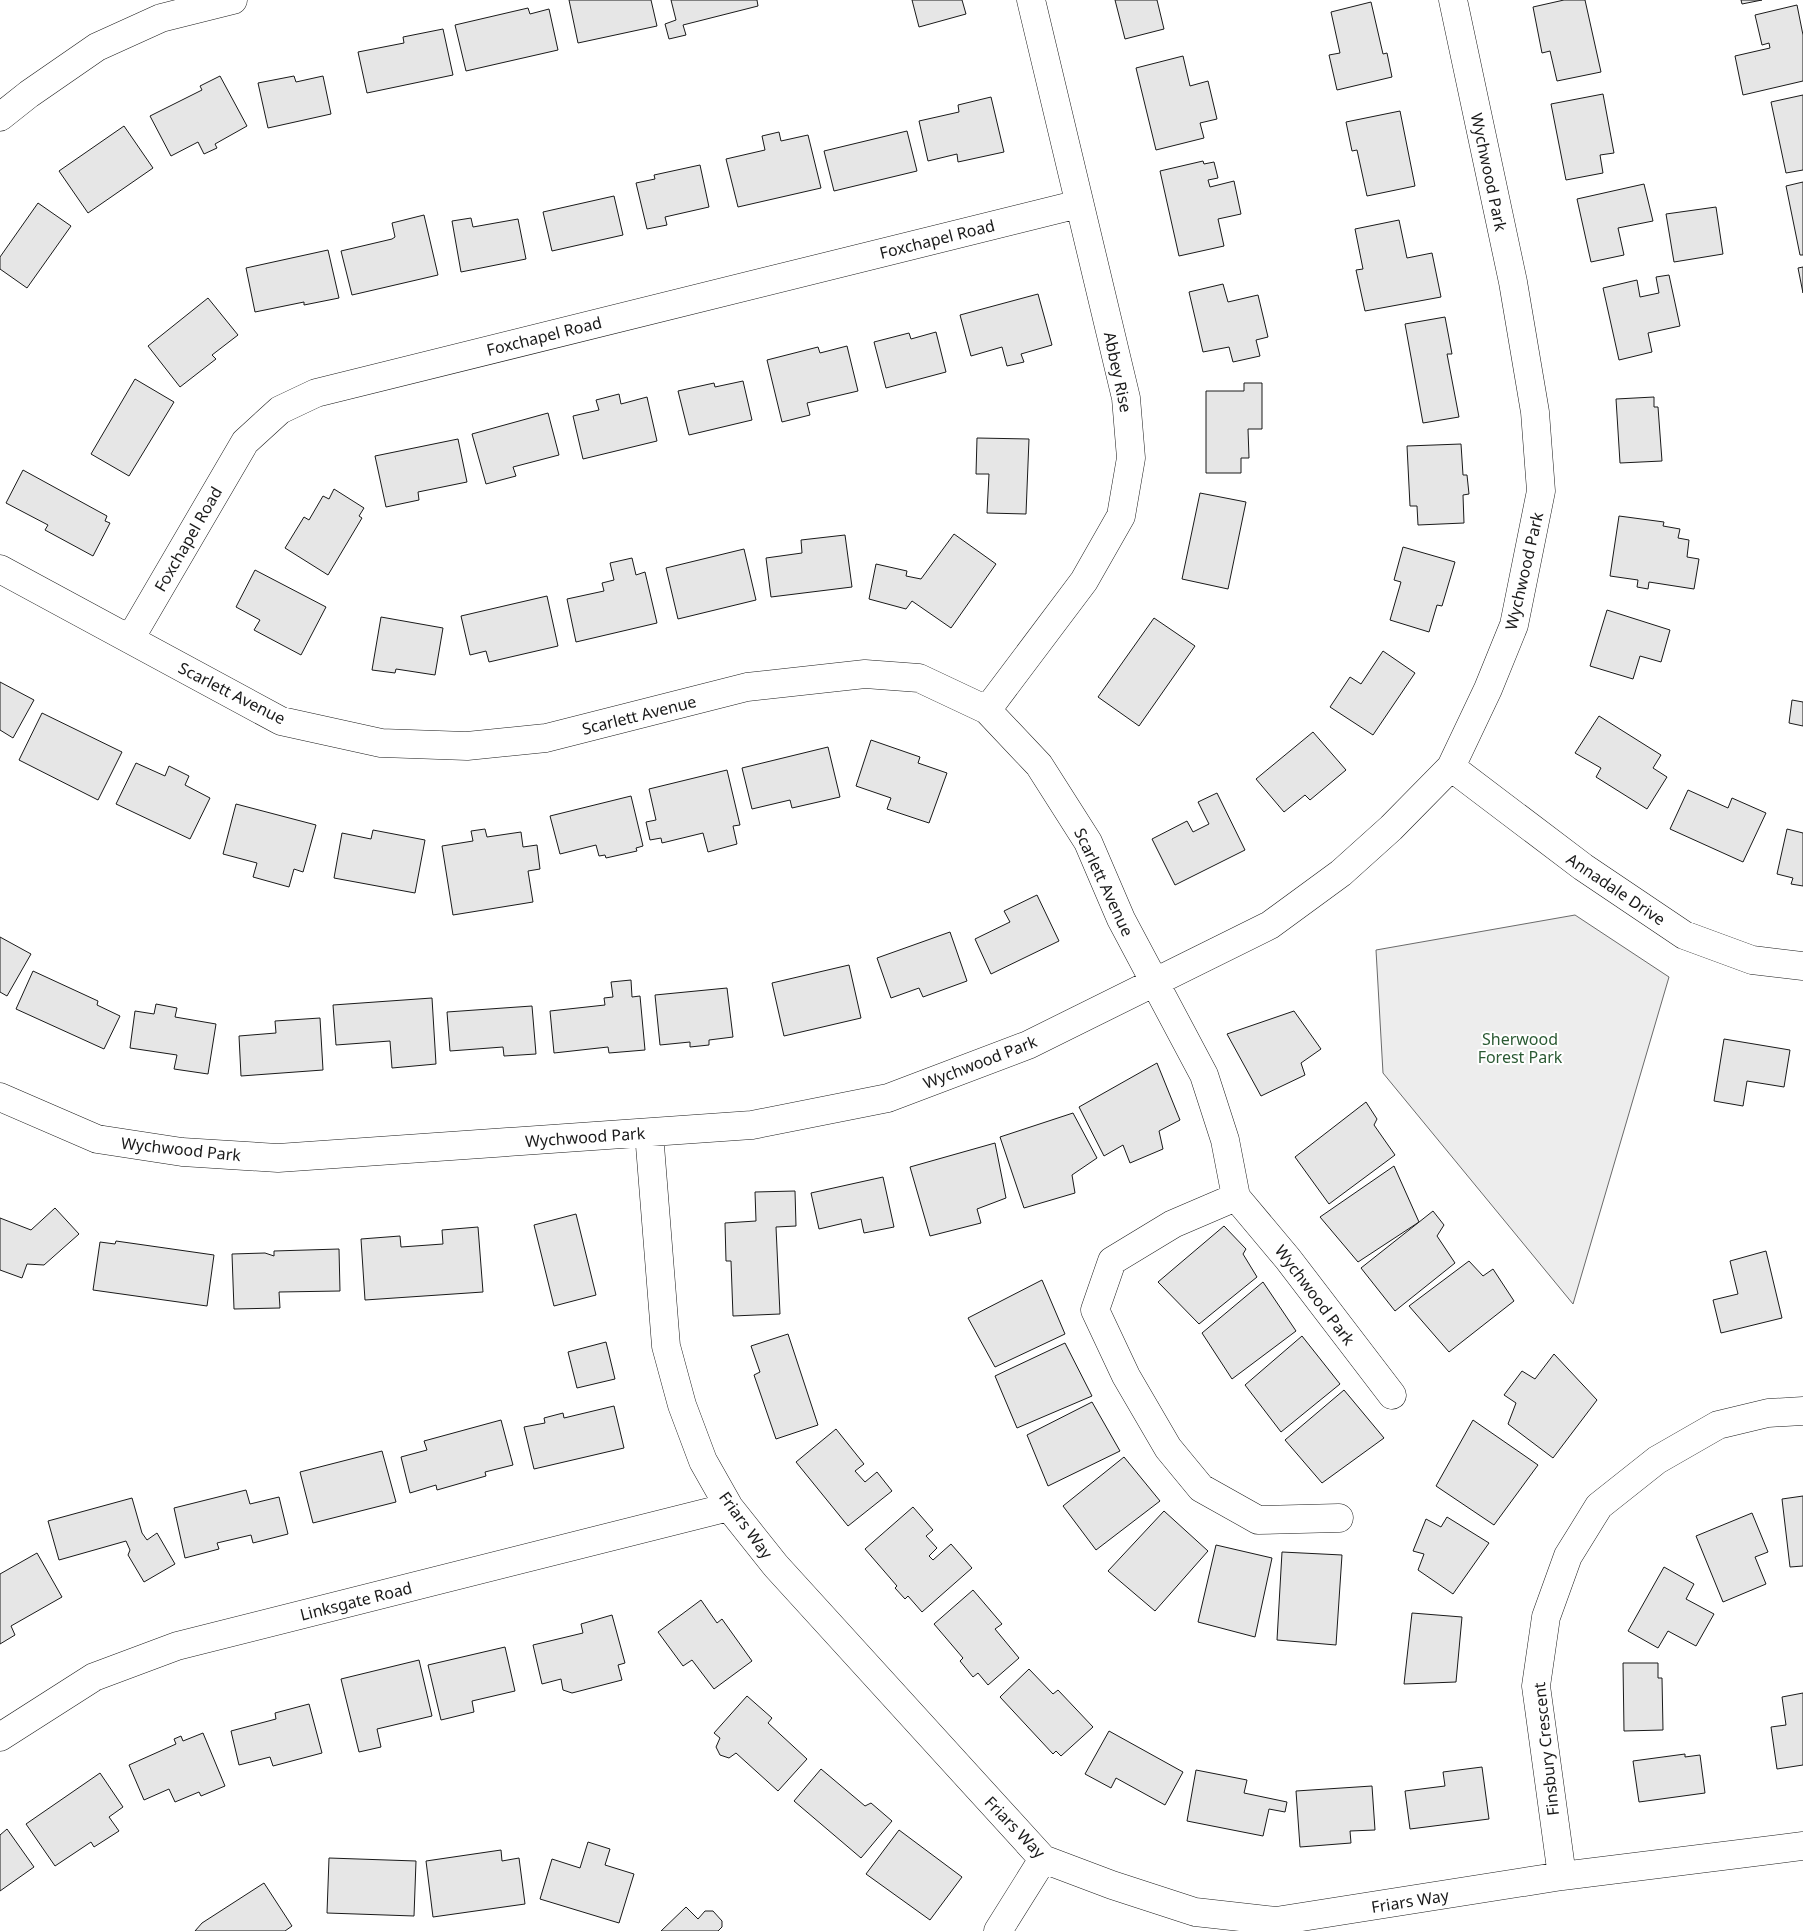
<svg xmlns="http://www.w3.org/2000/svg" width="1803" height="1931" viewBox="0 0 1803 1931" font-family="'Noto Sans',sans-serif">
<style>
.built{fill:#ededed;stroke:#6a6a6a}
.building{fill:#e6e6e6;stroke:#1a1a1a}
.lines{fill:none;stroke-linecap:round;stroke-linejoin:round}
.street-casing{stroke:#1a1a1a;stroke-width:29}
.street{stroke:#fff;stroke-width:28}
.labels{text-anchor:middle;dominant-baseline:central;stroke-width:4;stroke-linejoin:round;paint-order:stroke}
.street-label{font-size:16px;fill:#1a1a1a;stroke:#fff}
.park-label{font-size:16px;fill:#2b5a34;stroke:#fff}
</style>
<rect width="100%" height="100%" fill="#fff"/>
<path class="built" d="M 1575,915 L 1669,977 L 1573,1304 L 1383,1073 L 1376,950 Z"/>
<path class="building" d="M 569,0 L 651,0 L 657,26 L 578,43 Z
M 671,0 L 757,0 L 758,6 L 683,25 L 686,35 L 669,39 L 665,24 L 676,20 Z
M 912,0 L 962,0 L 966,14 L 919,27 Z
M 1115,0 L 1157,0 L 1164,29 L 1125,39 Z
M 1564,0 L 1585,0 L 1601,72 L 1557,81 L 1550,51 L 1542,53 L 1533,7 Z
M 1741,0 L 1762,0 L 1742,4 Z
M 1371,2 L 1383,54 L 1387,53 L 1392,77 L 1337,90 L 1329,55 L 1340,53 L 1331,12 Z
M 1797,5 L 1803,35 L 1803,81 L 1743,95 L 1735,56 L 1770,48 L 1769,43 L 1762,45 L 1755,15 Z
M 528,8 L 530,14 L 549,9 L 558,50 L 466,71 L 455,25 Z
M 443,29 L 453,75 L 367,93 L 358,52 L 404,43 L 403,37 Z
M 1183,56 L 1190,86 L 1208,81 L 1217,119 L 1200,123 L 1204,138 L 1156,150 L 1136,68 Z
M 220,76 L 247,126 L 215,144 L 217,148 L 204,154 L 198,142 L 171,156 L 150,116 L 202,90 L 200,86 Z
M 294,76 L 296,82 L 323,76 L 331,114 L 268,128 L 258,83 Z
M 1603,94 L 1614,153 L 1600,155 L 1603,173 L 1566,180 L 1551,104 Z
M 1803,95 L 1803,170 L 1786,173 L 1771,102 Z
M 991,97 L 1004,152 L 958,162 L 957,154 L 928,161 L 919,121 L 959,112 L 958,105 Z
M 1400,111 L 1415,186 L 1367,196 L 1357,150 L 1352,151 L 1346,122 Z
M 124,126 L 153,168 L 88,213 L 59,171 Z
M 907,131 L 917,171 L 834,191 L 824,151 Z
M 779,132 L 781,141 L 808,135 L 821,188 L 738,207 L 726,159 L 765,150 L 762,136 Z
M 1203,161 L 1204,164 L 1214,162 L 1218,178 L 1208,180 L 1210,187 L 1234,181 L 1241,214 L 1218,219 L 1224,246 L 1179,256 L 1160,171 Z
M 700,165 L 709,207 L 665,217 L 667,225 L 647,229 L 636,183 L 655,179 L 654,175 Z
M 1803,182 L 1803,255 L 1800,255 L 1786,186 Z
M 1644,184 L 1653,221 L 1618,228 L 1624,255 L 1591,262 L 1577,199 Z
M 614,196 L 623,235 L 552,251 L 543,212 Z
M 38,203 L 71,226 L 27,288 L 0,269 L 0,257 Z
M 1716,207 L 1723,254 L 1674,262 L 1666,214 Z
M 424,215 L 438,275 L 352,295 L 341,251 L 392,239 L 395,237 L 392,223 Z
M 471,218 L 473,227 L 518,219 L 526,259 L 461,272 L 452,221 Z
M 1399,220 L 1407,258 L 1432,253 L 1441,297 L 1365,311 L 1356,270 L 1363,269 L 1355,229 Z
M 328,250 L 339,298 L 304,305 L 304,302 L 255,312 L 246,268 Z
M 1803,267 L 1803,293 L 1798,268 Z
M 1669,275 L 1680,326 L 1648,333 L 1652,352 L 1619,360 L 1603,288 L 1637,280 L 1640,297 L 1659,293 L 1656,277 Z
M 1223,284 L 1228,302 L 1258,295 L 1268,337 L 1256,340 L 1260,356 L 1233,362 L 1229,347 L 1203,352 L 1189,292 Z
M 1038,294 L 1052,345 L 1021,354 L 1024,362 L 1007,366 L 1002,347 L 971,356 L 960,315 Z
M 208,298 L 238,335 L 212,355 L 216,359 L 180,387 L 148,346 Z
M 1445,317 L 1452,354 L 1447,354 L 1459,417 L 1423,423 L 1405,324 Z
M 936,332 L 946,372 L 886,388 L 874,342 L 909,333 L 911,339 Z
M 847,346 L 858,391 L 807,403 L 810,415 L 782,422 L 767,360 L 818,347 L 820,353 Z
M 135,379 L 174,402 L 129,476 L 91,454 Z
M 743,381 L 752,420 L 689,435 L 678,391 L 714,383 L 715,387 Z
M 1244,383 L 1262,383 L 1262,429 L 1248,429 L 1249,458 L 1241,458 L 1241,473 L 1206,473 L 1206,391 L 1244,391 Z
M 619,394 L 621,404 L 647,397 L 657,441 L 583,459 L 573,416 L 599,410 L 596,400 Z
M 1654,397 L 1654,407 L 1658,407 L 1662,461 L 1620,463 L 1616,399 Z
M 548,413 L 559,455 L 513,467 L 516,476 L 486,484 L 472,434 Z
M 977,438 L 1029,439 L 1026,514 L 987,513 L 989,474 L 976,474 Z
M 458,439 L 467,482 L 418,492 L 419,500 L 386,507 L 375,456 Z
M 1461,444 L 1463,475 L 1467,475 L 1469,494 L 1463,495 L 1464,523 L 1418,525 L 1417,506 L 1410,506 L 1407,446 Z
M 23,470 L 107,516 L 105,521 L 110,523 L 93,556 L 45,530 L 48,525 L 6,503 Z
M 334,489 L 364,508 L 359,516 L 362,518 L 328,575 L 285,548 L 304,517 L 309,520 L 323,496 L 329,499 Z
M 1200,493 L 1246,502 L 1228,589 L 1182,579 Z
M 1619,516 L 1664,522 L 1663,526 L 1680,529 L 1678,538 L 1689,540 L 1687,557 L 1699,559 L 1694,589 L 1649,582 L 1648,589 L 1637,587 L 1638,580 L 1610,576 Z
M 954,534 L 996,564 L 951,628 L 912,601 L 906,609 L 869,599 L 876,564 L 907,571 L 906,576 L 921,579 Z
M 845,535 L 852,587 L 771,597 L 766,558 L 802,553 L 801,540 Z
M 1403,547 L 1455,562 L 1442,606 L 1437,605 L 1429,632 L 1390,620 L 1401,582 L 1394,580 Z
M 744,549 L 756,600 L 678,619 L 666,568 Z
M 632,558 L 636,575 L 645,572 L 657,623 L 576,642 L 567,599 L 604,591 L 602,583 L 614,580 L 610,563 Z
M 255,570 L 326,607 L 301,655 L 254,630 L 260,620 L 236,607 Z
M 547,596 L 558,646 L 489,662 L 486,651 L 470,655 L 461,616 Z
M 1607,610 L 1670,630 L 1661,662 L 1640,656 L 1633,679 L 1590,666 Z
M 381,617 L 443,628 L 435,675 L 396,669 L 395,673 L 372,670 Z
M 1154,618 L 1195,646 L 1139,726 L 1098,697 Z
M 1383,651 L 1415,673 L 1373,735 L 1330,707 L 1350,677 L 1361,684 Z
M 0,682 L 34,700 L 13,738 L 0,730 Z
M 1792,700 L 1803,702 L 1803,726 L 1789,723 Z
M 42,713 L 122,752 L 98,800 L 19,760 Z
M 1599,716 L 1661,755 L 1653,768 L 1667,777 L 1647,809 L 1596,777 L 1601,768 L 1575,753 Z
M 1313,732 L 1346,770 L 1310,800 L 1305,795 L 1284,812 L 1256,779 Z
M 871,740 L 920,757 L 918,763 L 947,773 L 929,823 L 887,809 L 891,798 L 856,786 Z
M 828,747 L 840,797 L 792,808 L 790,800 L 752,809 L 742,768 Z
M 136,763 L 165,776 L 169,766 L 189,776 L 185,785 L 210,798 L 190,839 L 116,804 Z
M 727,770 L 740,825 L 733,826 L 737,844 L 708,852 L 703,833 L 662,843 L 661,838 L 650,840 L 646,822 L 656,820 L 649,789 Z
M 1688,790 L 1728,808 L 1732,798 L 1766,813 L 1743,862 L 1670,829 Z
M 1217,793 L 1245,850 L 1175,885 L 1152,839 L 1187,821 L 1193,832 L 1209,824 L 1198,802 Z
M 631,796 L 643,846 L 636,848 L 637,851 L 606,858 L 605,855 L 599,856 L 596,845 L 560,854 L 550,816 Z
M 236,804 L 316,825 L 303,872 L 294,869 L 289,887 L 253,877 L 257,863 L 223,854 Z
M 485,829 L 487,837 L 521,832 L 523,847 L 537,845 L 540,869 L 528,871 L 533,902 L 453,915 L 442,846 L 473,841 L 471,831 Z
M 1787,829 L 1803,833 L 1803,886 L 1791,884 L 1793,878 L 1777,874 Z
M 373,830 L 425,840 L 415,893 L 334,878 L 342,833 L 371,839 Z
M 1037,895 L 1059,941 L 991,974 L 975,939 L 1010,922 L 1004,911 Z
M 950,932 L 967,981 L 923,997 L 919,988 L 891,998 L 877,958 Z
M 0,937 L 31,954 L 7,996 L 0,992 Z
M 849,965 L 861,1018 L 784,1036 L 772,983 Z
M 33,971 L 98,1001 L 97,1005 L 120,1016 L 104,1049 L 16,1009 Z
M 631,980 L 632,997 L 640,996 L 645,1050 L 609,1053 L 608,1047 L 554,1053 L 550,1011 L 605,1005 L 604,998 L 613,997 L 611,982 Z
M 727,988 L 733,1037 L 709,1040 L 709,1045 L 690,1047 L 690,1042 L 660,1045 L 655,995 Z
M 432,998 L 436,1064 L 392,1068 L 390,1041 L 336,1045 L 333,1005 Z
M 156,1004 L 177,1008 L 175,1017 L 216,1024 L 208,1074 L 174,1069 L 177,1055 L 130,1048 L 135,1011 L 154,1014 Z
M 532,1006 L 536,1054 L 504,1056 L 503,1047 L 450,1051 L 447,1012 Z
M 1294,1011 L 1321,1049 L 1301,1063 L 1305,1075 L 1261,1096 L 1227,1034 Z
M 320,1018 L 323,1070 L 241,1076 L 239,1036 L 276,1033 L 275,1021 Z
M 1724,1039 L 1790,1050 L 1784,1087 L 1747,1081 L 1743,1106 L 1714,1101 Z
M 1157,1063 L 1180,1120 L 1159,1131 L 1163,1149 L 1130,1163 L 1123,1145 L 1104,1156 L 1079,1107 Z
M 1366,1102 L 1377,1119 L 1374,1125 L 1395,1155 L 1329,1204 L 1295,1157 Z
M 1073,1113 L 1097,1158 L 1072,1175 L 1075,1193 L 1024,1208 L 1000,1137 Z
M 995,1143 L 1006,1198 L 977,1209 L 981,1223 L 930,1236 L 910,1167 Z
M 1394,1166 L 1419,1222 L 1358,1262 L 1320,1217 Z
M 883,1177 L 894,1227 L 864,1233 L 861,1219 L 819,1229 L 811,1193 Z
M 795,1191 L 796,1226 L 776,1227 L 780,1314 L 733,1316 L 731,1261 L 726,1261 L 725,1223 L 756,1221 L 755,1192 Z
M 55,1208 L 79,1234 L 44,1265 L 27,1264 L 22,1278 L 0,1270 L 0,1218 L 31,1230 Z
M 1433,1211 L 1444,1225 L 1437,1236 L 1455,1263 L 1395,1311 L 1361,1268 Z
M 576,1214 L 596,1295 L 554,1306 L 534,1225 Z
M 1224,1226 L 1246,1249 L 1243,1254 L 1257,1277 L 1199,1324 L 1158,1282 Z
M 478,1227 L 483,1292 L 365,1300 L 361,1239 L 400,1236 L 401,1247 L 443,1244 L 442,1230 Z
M 116,1241 L 214,1255 L 207,1306 L 93,1290 L 100,1242 L 115,1244 Z
M 339,1249 L 340,1291 L 279,1292 L 280,1308 L 234,1309 L 232,1254 L 265,1253 L 274,1256 L 274,1251 Z
M 1766,1251 L 1782,1318 L 1721,1333 L 1713,1300 L 1738,1294 L 1730,1261 Z
M 1469,1261 L 1483,1276 L 1493,1269 L 1514,1301 L 1449,1352 L 1409,1306 Z
M 1042,1280 L 1065,1334 L 995,1367 L 968,1318 Z
M 1263,1282 L 1296,1331 L 1232,1379 L 1202,1333 Z
M 788,1334 L 818,1425 L 776,1439 L 754,1375 L 760,1372 L 751,1346 Z
M 1302,1336 L 1340,1384 L 1281,1432 L 1245,1385 Z
M 606,1342 L 615,1379 L 577,1388 L 568,1352 Z
M 1065,1343 L 1092,1396 L 1017,1428 L 995,1376 Z
M 1554,1354 L 1597,1400 L 1553,1458 L 1508,1424 L 1516,1403 L 1504,1395 L 1522,1371 L 1535,1379 Z
M 1344,1390 L 1384,1438 L 1322,1483 L 1285,1440 Z
M 1092,1402 L 1120,1451 L 1048,1486 L 1027,1435 Z
M 614,1406 L 624,1448 L 534,1469 L 524,1427 L 545,1423 L 544,1418 L 563,1413 L 564,1418 Z
M 501,1420 L 513,1465 L 485,1472 L 486,1476 L 437,1490 L 436,1485 L 410,1493 L 401,1457 L 427,1450 L 424,1441 Z
M 1473,1420 L 1538,1465 L 1494,1525 L 1436,1486 Z
M 836,1429 L 864,1464 L 855,1471 L 865,1482 L 877,1472 L 892,1491 L 848,1526 L 796,1462 Z
M 382,1451 L 396,1502 L 313,1523 L 300,1472 Z
M 1124,1457 L 1160,1501 L 1096,1550 L 1063,1506 Z
M 246,1490 L 250,1504 L 279,1497 L 288,1534 L 253,1543 L 251,1535 L 217,1543 L 219,1549 L 185,1558 L 174,1508 Z
M 1803,1496 L 1803,1566 L 1790,1567 L 1782,1499 Z
M 132,1498 L 142,1533 L 147,1540 L 157,1533 L 175,1564 L 144,1582 L 128,1555 L 130,1550 L 126,1541 L 59,1560 L 48,1521 Z
M 913,1507 L 933,1530 L 926,1536 L 937,1548 L 929,1556 L 933,1560 L 951,1544 L 972,1568 L 922,1612 L 908,1596 L 905,1599 L 895,1588 L 897,1586 L 865,1549 Z
M 1164,1511 L 1208,1551 L 1155,1611 L 1108,1571 Z
M 1752,1513 L 1768,1552 L 1755,1557 L 1766,1584 L 1723,1602 L 1696,1536 Z
M 1447,1517 L 1489,1543 L 1453,1594 L 1418,1570 L 1424,1554 L 1413,1551 L 1426,1519 L 1441,1527 Z
M 1216,1545 L 1272,1558 L 1255,1637 L 1198,1622 Z
M 1282,1552 L 1342,1555 L 1336,1645 L 1277,1640 Z
M 37,1553 L 62,1597 L 11,1626 L 15,1635 L 0,1644 L 0,1574 Z
M 1664,1567 L 1694,1584 L 1686,1599 L 1714,1614 L 1696,1646 L 1668,1631 L 1658,1648 L 1628,1631 Z
M 973,1590 L 1002,1624 L 995,1629 L 1019,1658 L 988,1685 L 978,1673 L 973,1677 L 960,1661 L 963,1658 L 934,1624 Z
M 701,1600 L 717,1623 L 722,1619 L 752,1661 L 714,1689 L 692,1660 L 683,1666 L 658,1632 Z
M 1412,1613 L 1462,1617 L 1456,1682 L 1404,1684 Z
M 612,1615 L 625,1663 L 618,1665 L 622,1680 L 572,1693 L 563,1690 L 561,1679 L 542,1684 L 533,1645 L 583,1633 L 581,1624 Z
M 505,1647 L 515,1691 L 472,1701 L 474,1712 L 441,1720 L 428,1665 Z
M 419,1660 L 432,1716 L 377,1729 L 381,1747 L 359,1752 L 341,1679 Z
M 1623,1663 L 1658,1663 L 1658,1678 L 1662,1678 L 1663,1730 L 1624,1731 Z
M 1029,1669 L 1053,1694 L 1058,1690 L 1093,1727 L 1061,1756 L 1056,1751 L 1053,1754 L 1000,1697 Z
M 1803,1693 L 1803,1765 L 1777,1769 L 1771,1727 L 1786,1725 L 1782,1697 Z
M 747,1696 L 772,1718 L 768,1723 L 807,1759 L 778,1791 L 736,1753 L 729,1758 L 720,1755 L 716,1747 L 720,1738 L 714,1733 Z
M 309,1704 L 322,1753 L 273,1766 L 270,1757 L 239,1765 L 231,1731 L 276,1719 L 275,1713 Z
M 1109,1731 L 1183,1772 L 1165,1805 L 1116,1778 L 1111,1788 L 1085,1774 Z
M 203,1733 L 225,1786 L 201,1796 L 199,1792 L 175,1802 L 169,1789 L 144,1800 L 129,1765 L 176,1744 L 174,1739 L 181,1736 L 183,1741 Z
M 1685,1754 L 1685,1757 L 1700,1755 L 1705,1793 L 1639,1802 L 1633,1761 Z
M 1482,1767 L 1489,1819 L 1410,1829 L 1405,1791 L 1445,1786 L 1443,1772 Z
M 821,1769 L 865,1806 L 871,1803 L 892,1821 L 861,1858 L 794,1801 Z
M 1196,1770 L 1247,1780 L 1244,1793 L 1287,1802 L 1285,1812 L 1269,1809 L 1263,1836 L 1187,1821 Z
M 100,1773 L 123,1807 L 109,1817 L 119,1831 L 94,1847 L 91,1842 L 55,1866 L 26,1824 Z
M 1372,1786 L 1375,1830 L 1350,1831 L 1351,1843 L 1300,1847 L 1296,1791 Z
M 7,1829 L 34,1867 L 0,1891 L 0,1835 Z
M 899,1830 L 962,1877 L 930,1920 L 866,1874 Z
M 588,1842 L 610,1849 L 605,1865 L 634,1874 L 619,1923 L 540,1899 L 552,1859 L 580,1868 Z
M 501,1850 L 502,1861 L 519,1858 L 525,1904 L 433,1917 L 426,1861 Z
M 329,1858 L 416,1861 L 414,1916 L 327,1913 Z
M 264,1883 L 292,1926 L 285,1931 L 195,1931 L 202,1923 Z
M 686,1907 L 698,1919 L 705,1911 L 713,1911 L 722,1921 L 722,1927 L 718,1931 L 661,1931 Z"/>
<g class="lines">
<defs>
<path id="street" d="M 0,117 L 29,94 L 97,47 L 161,18 L 233,0
M 0,569 L 281,721 L 381,743 L 467,746 L 546,738 L 747,687 L 865,674 L 919,678 L 987,710 L 1039,765 L 1088,842 L 1121,919 L 1204,1075 L 1225,1140 L 1236,1197 L 1173,1224 L 1112,1261 L 1095,1310 L 1126,1376 L 1168,1448 L 1201,1488 L 1258,1520 L 1339,1518
M 130,639 L 245,442 L 280,410 L 316,393 L 1079,204
M 987,710 L 1084,581 L 1121,516 L 1131,458 L 1126,398 L 1031,0
M 1451,767 L 1583,867 L 1684,935 L 1752,960 L 1803,966
M 0,1097 L 97,1139 L 182,1152 L 278,1158 L 752,1125 L 888,1098 L 1028,1045 L 1270,925 L 1341,873 L 1391,828 L 1451,767 L 1488,689 L 1514,625 L 1541,491 L 1535,412 L 1513,282 L 1453,0
M 649,1133 L 666,1346 L 682,1405 L 703,1461 L 729,1507 L 776,1566 L 1043,1859 L 1112,1885 L 1195,1912 L 1276,1921 L 1562,1876 L 1803,1846
M 1236,1197 L 1288,1259 L 1392,1395
M 0,1737 L 94,1677 L 177,1646 L 729,1507
M 1562,1876 L 1536,1686 L 1546,1617 L 1568,1556 L 1599,1506 L 1657,1460 L 1718,1425 L 1768,1413 L 1803,1411
M 998,1931 L 1043,1859"/>
</defs>
<use href="#street" class="street-casing"/>
<use href="#street" class="street"/>
</g>
<g class="labels">
<g class="street-label">
<text transform="translate(1489 172) rotate(78)">Wychwood Park</text>
<text transform="translate(937 239) rotate(-14)">Foxchapel Road</text>
<text transform="translate(544 336) rotate(-14)">Foxchapel Road</text>
<text transform="translate(1118 372) rotate(78)">Abbey Rise</text>
<text transform="translate(188 539) rotate(-60)">Foxchapel Road</text>
<text transform="translate(1524 571) rotate(-77)">Wychwood Park</text>
<text transform="translate(232 693) rotate(27)">Scarlett Avenue</text>
<text transform="translate(639 715) rotate(-14)">Scarlett Avenue</text>
<text transform="translate(1104 882) rotate(65)">Scarlett Avenue</text>
<text transform="translate(1616 889) rotate(34)">Annadale Drive</text>
<text transform="translate(980 1062) rotate(-21)">Wychwood Park</text>
<text transform="translate(585 1137) rotate(-4)">Wychwood Park</text>
<text transform="translate(181 1149) rotate(6)">Wychwood Park</text>
<text transform="translate(1315 1295) rotate(53)">Wychwood Park</text>
<text transform="translate(746 1525) rotate(54)">Friars Way</text>
<text transform="translate(356 1601) rotate(-14)">Linksgate Road</text>
<text transform="translate(1546 1749) rotate(-96)">Finsbury Crescent</text>
<text transform="translate(1015 1827) rotate(46)">Friars Way</text>
<text transform="translate(1410 1901) rotate(-9)">Friars Way</text>
</g>
<g class="park-label">
<text x="1520" y="1039">Sherwood<tspan x="1520" dy="18">Forest Park</tspan></text>
</g>
</g>
</svg>
